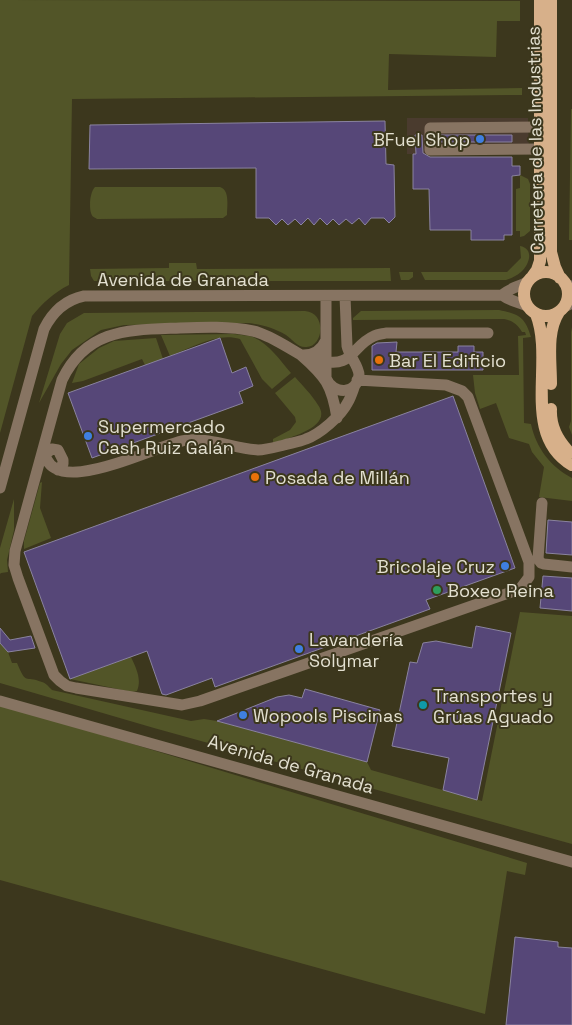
<svg xmlns="http://www.w3.org/2000/svg" width="572" height="1025" viewBox="0 0 572 1025" font-family="'Space Grotesk',sans-serif">
<style>
.commercial{fill:#4a3b2e}
.green{fill:#525528}
.building{fill:#564778;stroke:#8a839f}
.lines{fill:none;stroke-linecap:round;stroke-linejoin:round}
.minor{stroke:#877462;stroke-width:11}
.major{stroke:#d7b08a;stroke-width:12}
.shop-dot{fill:#3f7fe0;stroke:#3c371d;stroke-width:2}
.food-dot{fill:#e8710a;stroke:#3c371d;stroke-width:2}
.leisure-dot{fill:#2e9e5b;stroke:#3c371d;stroke-width:2}
.culture-dot{fill:#0f9aa8;stroke:#3c371d;stroke-width:2}
.labels{text-anchor:middle;dominant-baseline:central;stroke-width:4;stroke-linejoin:round;paint-order:stroke}
.poi-label{font-size:18px;fill:#e3e0d0;stroke:#3c371d;text-anchor:start}
.street-label{font-size:18px;fill:#e3e0d0;stroke:#3c371d}
</style>
<rect width="100%" height="100%" fill="#3c371d"/>
<path class="commercial" d="M 407,118 L 528,118 L 529,154 L 407,154 Z"/>
<path class="green" d="M 0,0 L 520,1 L 520,21 L 497,21 L 496,57 L 389,54 L 388,90 L 522,88 L 522,95 L 72,99 L 69,285 C 53,293 43,303 32,316 L 0,433 Z
M 571,109 L 572,109 L 572,240 L 569,240 Z
M 520,175 L 528,179 L 530,184 L 530,231 L 524,236 L 520,237 L 520,231 L 516,231 L 516,189 L 520,188 Z
M 95,187 L 220,187 C 230,190 227,206 227,215 L 223,218 L 97,219 C 94,217 92,217 91,213 C 89,206 90,192 95,187 Z
M 520,246 C 535,249 529,265 521,272 C 516,276 512,278 506,280 L 425,280 L 421,272 L 507,272 L 521,258 Z
M 169,263 L 196,263 L 197,269 L 390,268 L 391,281 L 94,281 L 91,276 L 90,269 L 169,268 Z
M 399,272 L 413,272 L 413,277 L 409,280 L 401,280 Z
M 499,310 C 519,314 525,317 531,337 L 523,338 L 524,423 L 531,424 C 536,448 551,467 572,478 L 572,501 L 539,497 L 544,467 L 532,452 L 529,444 L 509,438 L 496,403 L 480,409 L 475,393 L 473,375 L 519,375 L 518,336 L 526,335 L 525,332 L 522,332 C 517,324 513,321 504,319 L 353,320 L 353,318 L 361,311 L 366,311 Z
M 305,311 C 328,313 323,349 305,347 C 297,347 292,339 286,335 C 274,328 263,325 249,323 L 124,325 L 101,330 L 72,350 L 61,364 L 39,403 L 60,334 L 67,323 L 84,313 Z
M 572,327 L 572,435 L 569,427 L 571,421 L 571,332 Z
M 233,334 C 239,335 247,335 253,337 C 269,344 280,360 291,373 L 272,389 L 262,379 L 240,339 C 217,332 191,348 170,356 L 161,335 Z
M 156,338 L 163,359 L 145,365 L 142,359 L 83,381 L 72,383 L 79,364 L 99,348 L 114,341 Z
M 295,377 C 303,386 312,395 318,405 C 333,426 293,436 278,442 L 273,442 L 273,439 L 290,430 L 296,422 L 295,417 L 275,393 Z
M 42,482 L 40,508 L 51,538 L 24,549 L 24,541 L 40,483 Z
M 14,499 L 14,530 L 7,560 L 8,572 L 1,573 L 0,574 L 0,548 Z
M 520,612 L 572,616 L 572,844 L 154,728 L 0,683 L 0,643 L 8,652 L 12,663 L 17,663 C 27,686 24,675 42,682 C 46,683 49,687 52,690 L 191,721 L 204,719 L 217,721 L 367,762 L 371,770 L 482,801 Z
M 131,657 C 136,668 142,679 137,691 L 132,692 L 70,679 Z
M 0,704 L 527,863 L 525,875 L 507,871 L 485,1014 L 0,880 Z"/>
<path class="building" d="M 385,121 L 386,164 L 394,165 L 395,217 L 389,223 L 384,218 L 371,218 L 365,225 L 359,218 L 352,224 L 346,219 L 339,225 L 333,219 L 327,225 L 320,218 L 314,225 L 308,218 L 301,225 L 295,219 L 288,225 L 282,219 L 276,225 L 269,218 L 256,218 L 256,168 L 89,169 L 90,125 Z
M 415,135 L 422,135 L 423,153 L 430,157 L 512,157 L 512,166 L 520,166 L 520,175 L 512,176 L 512,235 L 504,235 L 504,240 L 471,240 L 471,230 L 430,230 L 429,189 L 413,189 L 413,154 L 416,154 Z
M 438,135 L 512,135 L 512,142 L 438,142 Z
M 220,338 L 232,373 L 246,367 L 253,386 L 239,392 L 243,403 L 92,458 L 68,393 Z
M 397,342 L 396,352 L 458,352 L 458,346 L 474,346 L 474,352 L 483,352 L 483,370 L 372,370 L 372,346 L 377,343 Z
M 453,396 L 515,568 L 426,600 L 430,609 L 215,687 L 212,678 L 166,695 L 162,694 L 147,651 L 70,679 L 24,552 Z
M 548,520 L 572,522 L 572,555 L 546,553 Z
M 543,576 L 572,578 L 572,611 L 540,608 Z
M 476,626 L 511,633 L 477,800 L 443,790 L 449,758 L 392,746 L 410,662 L 417,663 L 423,643 L 436,641 L 472,648 Z
M 0,628 L 10,640 L 31,636 L 35,648 L 8,652 L 0,643 Z
M 305,689 L 380,710 L 367,762 L 217,721 L 277,697 L 289,695 L 302,698 Z
M 515,937 L 558,942 L 558,947 L 572,948 L 572,1025 L 506,1025 Z"/>
<g class="lines">
<path class="minor" d="M 540,127 L 430,128 L 430,150 L 540,149
M 564,283 L 572,287
M 502,295 C 510,288 518,287 527,282
M 326,296 L 326,378 C 333,395 357,395 359,375 C 359,366 349,356 347,346 L 345,296
M 564,307 L 572,303
M 326,340 C 321,351 313,356 301,355 C 287,347 268,334 253,331 C 230,326 203,327 180,328 C 129,330 87,328 62,380 L 15,551 L 14,565 L 18,578 L 54,675 L 60,681 L 67,686 L 76,688 L 182,705 L 200,701 L 520,589 L 529,577 L 529,562 L 468,397 L 462,391 L 446,385 L 357,380
M 301,355 C 325,376 332,385 337,418
M 319,360 C 353,370 351,346 374,336 C 378,334 382,334 386,333 L 488,333
M 44,447 C 46,506 158,443 187,440 C 211,438 234,448 258,450 C 266,450 276,447 284,445 C 291,443 299,442 306,439 C 320,434 341,416 348,402 C 351,397 353,390 355,385
M 41,457 L 52,449 L 58,450 L 63,460 L 63,464 L 58,470
M 0,488 L 44,329 C 53,311 65,300 84,296 L 502,295 C 510,301 518,302 527,306
M 542,503 L 538,559 L 541,563 L 544,564 L 572,567
M 0,701 L 572,862"/>
<path class="major" d="M 551,0 L 551,252 L 555,267 L 560,278
M524 294a22 22 0 1 1 44 0a22 22 0 1 1-44 0Z
M 532,277 L 537,270 L 540,261 L 540,0
M 536,314 C 555,362 520,434 572,465
M 551,384 C 551,360 546,332 559,312
M 551,409 C 550,427 558,441 570,453"/>
</g>
<g class="shop-dot">
<circle cx="480" cy="139" r="5"/>
<circle cx="88" cy="436" r="5"/>
<circle cx="505" cy="566" r="5"/>
<circle cx="299" cy="649" r="5"/>
<circle cx="243" cy="715" r="5"/>
</g>
<g class="food-dot">
<circle cx="379" cy="360" r="5"/>
<circle cx="255" cy="477" r="5"/>
</g>
<circle class="leisure-dot" cx="437" cy="590" r="5"/>
<circle class="culture-dot" cx="423" cy="705" r="5"/>
<g class="labels">
<g class="poi-label">
<text x="470" y="139" text-anchor="end">BFuel Shop</text>
<text x="389" y="360">Bar El Edificio</text>
<text x="98" y="426">Supermercado<tspan x="98" dy="21">Cash Ruiz Galán</tspan></text>
<text x="265" y="477">Posada de Millán</text>
<text x="495" y="566" text-anchor="end">Bricolaje Cruz</text>
<text x="447" y="590">Boxeo Reina</text>
<text x="309" y="639">Lavandería<tspan x="309" dy="21">Solymar</tspan></text>
<text x="433" y="695">Transportes y<tspan x="433" dy="21">Grúas Aguado</tspan></text>
<text x="253" y="715">Wopools Piscinas</text>
</g>
<g class="street-label">
<text transform="translate(535 140) rotate(-91)">Carretera de las Industrias</text>
<text x="183" y="279">Avenida de Granada</text>
<text transform="translate(291 764) rotate(16)">Avenida de Granada</text>
</g>
</g>
</svg>
